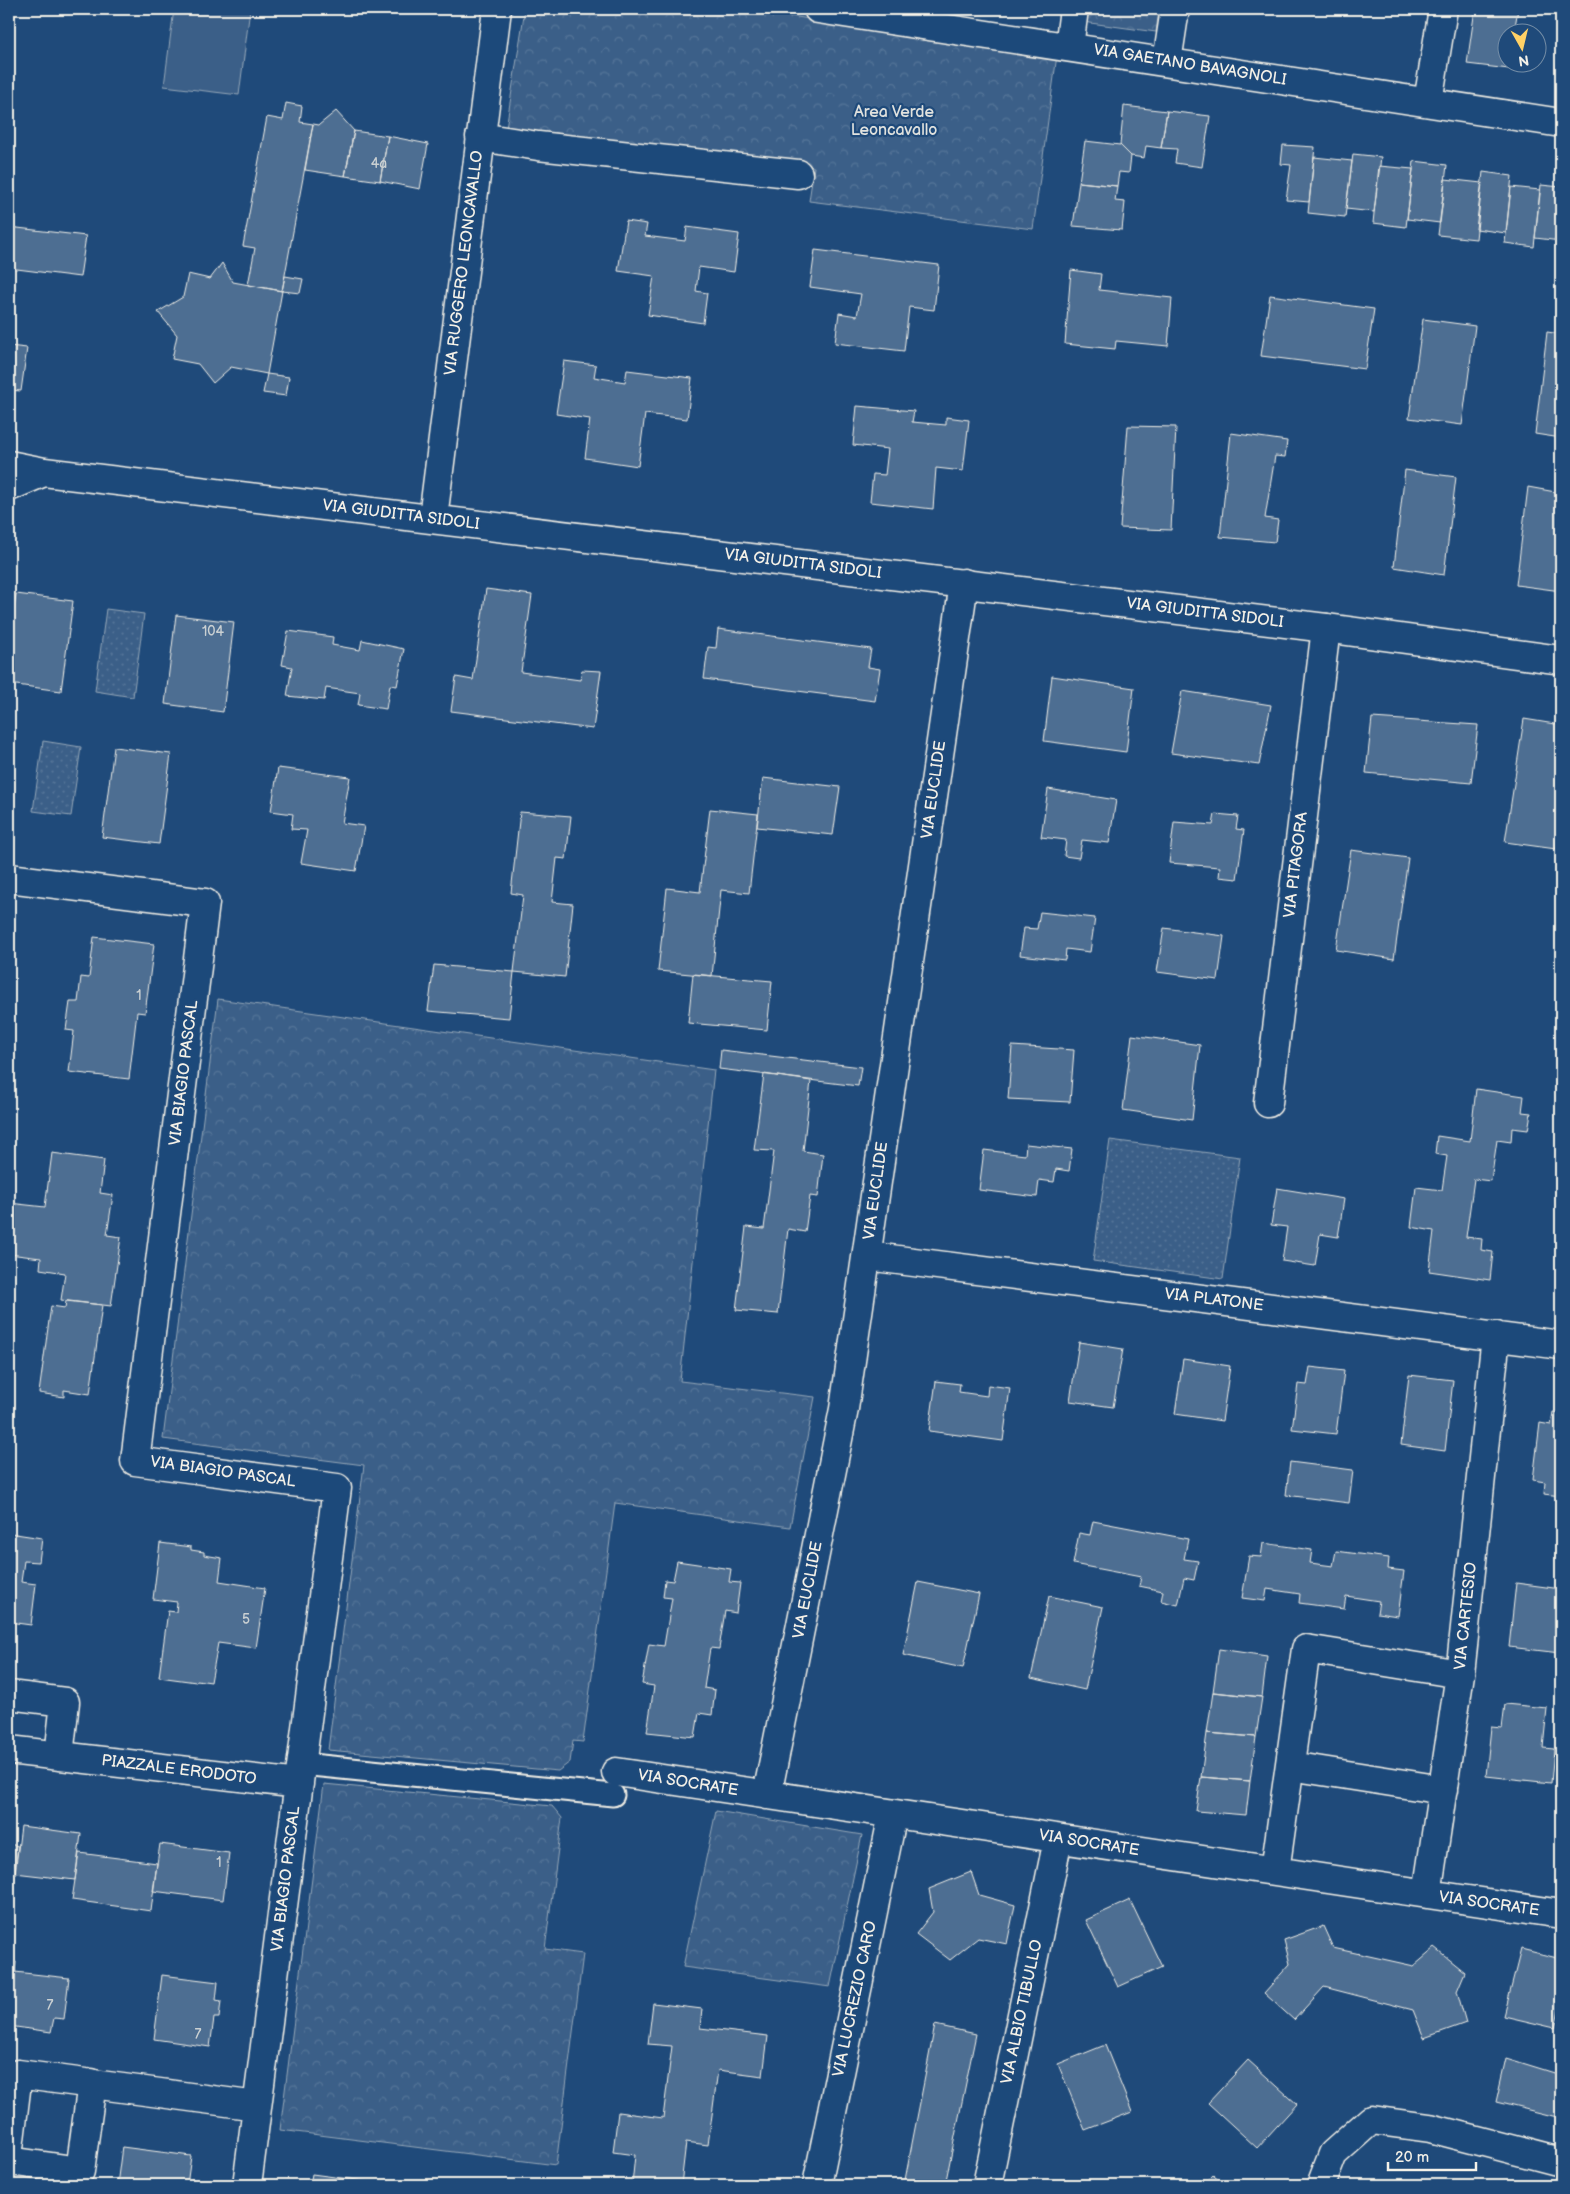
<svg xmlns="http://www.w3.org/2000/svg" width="1570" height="2194" viewBox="0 0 1570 2194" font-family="'Balsamiq Sans',sans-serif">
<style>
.grass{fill:url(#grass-dots);stroke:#97a8b8}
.forest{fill:url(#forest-crowns);stroke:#97a8b8}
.pitch{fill:#3a5f88;stroke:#97a8b8}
.building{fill:#4d6e92;stroke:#f4f1e8}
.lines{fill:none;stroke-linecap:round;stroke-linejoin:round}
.pedestrian-casing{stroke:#f4f1e8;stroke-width:25}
.minor-casing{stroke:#f4f1e8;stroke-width:31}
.tertiary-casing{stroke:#f4f1e8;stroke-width:31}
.pedestrian{stroke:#1f4a7a;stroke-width:21}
.minor{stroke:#1f4a7a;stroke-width:28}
.tertiary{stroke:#1f4a7a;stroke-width:28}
.labels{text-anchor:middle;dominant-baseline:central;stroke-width:4.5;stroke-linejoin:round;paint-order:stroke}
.number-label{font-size:14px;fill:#cad0d2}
.street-label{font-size:16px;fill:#f4f1e8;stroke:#1f4a7a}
.park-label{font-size:16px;fill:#e1e2de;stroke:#1f4a7a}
</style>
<defs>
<pattern id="grass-dots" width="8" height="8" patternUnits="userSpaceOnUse" patternTransform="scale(1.25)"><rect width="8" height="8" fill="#3a5f88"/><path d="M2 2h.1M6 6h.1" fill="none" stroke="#577699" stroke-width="1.8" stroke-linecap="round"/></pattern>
<pattern id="forest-crowns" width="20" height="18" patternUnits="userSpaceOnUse" patternTransform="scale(1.25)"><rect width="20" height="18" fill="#3a5f88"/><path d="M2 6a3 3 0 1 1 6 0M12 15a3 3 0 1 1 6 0" fill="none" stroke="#577699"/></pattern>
</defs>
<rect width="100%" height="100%" fill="#1f4a7a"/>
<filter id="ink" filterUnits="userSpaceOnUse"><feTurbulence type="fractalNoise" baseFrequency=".02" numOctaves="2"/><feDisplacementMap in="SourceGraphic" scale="10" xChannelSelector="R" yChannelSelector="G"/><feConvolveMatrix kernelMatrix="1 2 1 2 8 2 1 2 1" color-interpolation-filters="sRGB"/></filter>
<g filter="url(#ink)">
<path class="grass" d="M 106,609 L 144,614 L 133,697 L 95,691 Z
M 43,741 L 81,747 L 71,816 L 33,811 Z
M 1110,1140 L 1240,1157 L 1223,1279 L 1093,1261 Z"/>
<path class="forest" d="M 525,9 L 742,9 L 1057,55 L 1033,229 L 809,201 L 814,167 L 506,128 Z
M 1084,9 L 1159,9 L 1156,32 L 1083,22 Z
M 218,999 L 714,1070 L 680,1381 L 815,1397 L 790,1527 L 615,1503 L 583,1742 L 573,1741 L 570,1762 L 558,1771 L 328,1750 L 364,1465 L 163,1439 Z
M 324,1784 L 552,1806 L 562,1818 L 545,1949 L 583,1954 L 556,2165 L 280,2130 Z
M 716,1811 L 862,1835 L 830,1987 L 683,1967 Z"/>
<path class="pitch" d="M 174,9 L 250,9 L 239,95 L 164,86 Z"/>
<path class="building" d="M 1475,9 L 1518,9 L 1514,32 L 1508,32 L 1509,69 L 1467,64 Z
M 1561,33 L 1561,69 L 1556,69 Z
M 286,103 L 302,106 L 300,122 L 313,124 L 282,291 L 248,285 L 255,248 L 243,246 L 267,117 L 283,120 Z
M 1124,106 L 1167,111 L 1161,148 L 1146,146 L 1144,158 L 1131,156 L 1120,145 Z
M 336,111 L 354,131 L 345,176 L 305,170 L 313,124 L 319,125 Z
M 1167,111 L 1210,116 L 1202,167 L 1175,163 L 1177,149 L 1161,148 Z
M 354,131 L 388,136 L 380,181 L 345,176 Z
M 388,136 L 428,144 L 420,189 L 380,181 Z
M 1085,141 L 1120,145 L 1131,156 L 1129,173 L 1119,172 L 1117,186 L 1079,182 Z
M 1283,145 L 1315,147 L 1309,202 L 1286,200 L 1291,165 L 1281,164 Z
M 1353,154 L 1381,157 L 1374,212 L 1346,209 Z
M 1314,157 L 1352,161 L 1345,217 L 1308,213 Z
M 1414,161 L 1447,165 L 1440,223 L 1407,219 Z
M 1379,166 L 1413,169 L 1406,227 L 1373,223 Z
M 1483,172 L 1512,176 L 1506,233 L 1476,229 Z
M 1445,179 L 1482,183 L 1476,239 L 1438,235 Z
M 1079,182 L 1117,186 L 1115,201 L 1125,202 L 1122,230 L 1073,226 Z
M 1541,185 L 1561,187 L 1561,241 L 1535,238 Z
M 1511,187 L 1540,190 L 1534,247 L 1505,243 Z
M 626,221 L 647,224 L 645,236 L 685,241 L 687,227 L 739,234 L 734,272 L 699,267 L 696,291 L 707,293 L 703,323 L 648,315 L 654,276 L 618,271 Z
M 9,227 L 86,236 L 80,277 L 9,268 Z
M 815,250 L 939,265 L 934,310 L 909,307 L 904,351 L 835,343 L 839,313 L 857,316 L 861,294 L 810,287 Z
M 222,263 L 233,282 L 282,291 L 267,374 L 231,367 L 213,383 L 198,364 L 172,359 L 177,335 L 158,312 L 183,297 L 188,274 L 210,279 Z
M 1071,270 L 1101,274 L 1099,290 L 1172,298 L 1168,346 L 1116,341 L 1115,349 L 1065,344 Z
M 285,276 L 303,279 L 300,293 L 282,291 Z
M 1270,295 L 1374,309 L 1365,369 L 1261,356 Z
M 1423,319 L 1475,326 L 1462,425 L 1409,418 Z
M 1547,332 L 1561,334 L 1561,438 L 1535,434 Z
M 9,346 L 27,348 L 21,391 L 9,390 Z
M 564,361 L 596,365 L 594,377 L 625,382 L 627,370 L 692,378 L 687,419 L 645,414 L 638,466 L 585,458 L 590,419 L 556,414 Z
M 267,374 L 289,377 L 286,396 L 263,393 Z
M 857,406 L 914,411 L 912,422 L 946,425 L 946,417 L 969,420 L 963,471 L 936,468 L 933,509 L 870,502 L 873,474 L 885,475 L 888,449 L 853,445 Z
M 1128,426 L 1176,427 L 1171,530 L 1120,528 Z
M 1231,433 L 1287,441 L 1285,457 L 1275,456 L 1265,518 L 1278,520 L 1275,542 L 1220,537 Z
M 1405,470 L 1456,477 L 1444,575 L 1394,567 Z
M 1528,487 L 1561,493 L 1561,591 L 1516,585 Z
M 486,589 L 532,595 L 521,672 L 580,680 L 582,670 L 601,671 L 593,729 L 451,711 L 456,677 L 473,680 Z
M 16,594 L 73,601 L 61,691 L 9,684 L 9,646 Z
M 176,615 L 234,622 L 223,712 L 165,704 Z
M 718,629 L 871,649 L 868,667 L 880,669 L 875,701 L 704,679 L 708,647 L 716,648 Z
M 288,631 L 333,637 L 332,645 L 360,650 L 362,640 L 404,649 L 397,686 L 390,685 L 386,709 L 358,705 L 360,693 L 326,688 L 324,700 L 287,696 L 292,667 L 282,665 Z
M 1052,676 L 1134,688 L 1126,752 L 1044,741 Z
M 1182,691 L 1271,705 L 1259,765 L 1171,753 Z
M 1372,718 L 1478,725 L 1471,783 L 1366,773 Z
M 1524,719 L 1561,725 L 1561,819 L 1556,849 L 1505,842 Z
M 114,747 L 171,754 L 159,844 L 102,837 Z
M 278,768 L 350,777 L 342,823 L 364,826 L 356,871 L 301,863 L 307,830 L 291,829 L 293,814 L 271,811 Z
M 763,778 L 840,787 L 833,835 L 757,827 Z
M 1048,789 L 1116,800 L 1109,843 L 1082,840 L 1079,858 L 1064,856 L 1066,840 L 1041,837 Z
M 710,809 L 758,814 L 749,893 L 721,890 L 712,976 L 658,971 L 667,888 L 700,892 Z
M 520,812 L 571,816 L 566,859 L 557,858 L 552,902 L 573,904 L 565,977 L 514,972 L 523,895 L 511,893 Z
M 1215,814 L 1238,816 L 1236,829 L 1244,830 L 1237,879 L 1219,877 L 1220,867 L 1169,863 L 1174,822 L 1213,825 Z
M 1351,850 L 1408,858 L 1394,959 L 1336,950 Z
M 1040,912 L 1095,918 L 1090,952 L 1066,949 L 1065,960 L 1020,955 L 1024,928 L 1037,929 Z
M 1164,928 L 1224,936 L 1218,980 L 1157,972 Z
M 94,937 L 154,944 L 145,1013 L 137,1012 L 129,1079 L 69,1072 L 74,1031 L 66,1030 L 70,1002 L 78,1002 L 81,977 L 89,978 Z
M 434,965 L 514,972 L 509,1018 L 428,1011 Z
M 693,974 L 772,981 L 767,1030 L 688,1023 Z
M 1132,1035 L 1200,1045 L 1192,1120 L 1123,1110 Z
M 1012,1046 L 1074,1050 L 1070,1102 L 1008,1099 Z
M 721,1050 L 861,1067 L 858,1086 L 719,1069 Z
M 764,1074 L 811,1081 L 803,1151 L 823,1154 L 818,1197 L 810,1196 L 805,1232 L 788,1229 L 778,1314 L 736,1310 L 746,1227 L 764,1229 L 774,1151 L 754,1150 Z
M 1476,1089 L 1524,1096 L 1522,1112 L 1531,1113 L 1528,1130 L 1512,1128 L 1511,1142 L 1497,1140 L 1491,1181 L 1474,1179 L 1466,1237 L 1482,1239 L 1481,1250 L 1493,1252 L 1490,1280 L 1429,1271 L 1434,1231 L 1411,1227 L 1416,1187 L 1442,1190 L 1447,1156 L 1435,1154 L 1437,1136 L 1470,1141 Z
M 1026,1144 L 1072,1149 L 1069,1171 L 1056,1169 L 1054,1182 L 1039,1180 L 1037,1197 L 979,1190 L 984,1150 L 1025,1155 Z
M 52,1153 L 104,1160 L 100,1193 L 113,1195 L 107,1235 L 121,1237 L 111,1306 L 61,1300 L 65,1273 L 40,1269 L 41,1258 L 9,1254 L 9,1203 L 45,1207 Z
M 1277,1188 L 1344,1199 L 1338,1237 L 1320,1234 L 1315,1266 L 1282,1261 L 1287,1227 L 1271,1225 Z
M 66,1301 L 102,1305 L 90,1394 L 64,1390 L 64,1397 L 39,1393 L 51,1306 L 65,1308 Z
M 1079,1342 L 1123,1349 L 1113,1407 L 1070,1401 Z
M 1183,1359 L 1230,1366 L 1222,1421 L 1175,1414 Z
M 1310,1367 L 1344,1371 L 1336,1434 L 1292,1429 L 1298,1384 L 1307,1385 Z
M 1409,1375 L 1453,1380 L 1445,1451 L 1401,1445 Z
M 936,1381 L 960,1384 L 959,1392 L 987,1396 L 988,1385 L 1010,1388 L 1003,1441 L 929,1431 Z
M 1553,1412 L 1561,1413 L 1561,1496 L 1544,1494 L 1545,1482 L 1533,1480 L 1540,1423 L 1551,1425 Z
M 1290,1462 L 1353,1470 L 1349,1503 L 1286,1495 Z
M 1093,1521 L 1188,1539 L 1184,1559 L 1198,1561 L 1194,1580 L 1184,1578 L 1178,1605 L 1161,1601 L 1163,1591 L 1139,1586 L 1141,1577 L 1073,1564 L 1079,1533 L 1090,1535 Z
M 9,1533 L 42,1538 L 39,1562 L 24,1561 L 21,1582 L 36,1584 L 31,1625 L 9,1622 Z
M 160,1543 L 191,1547 L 191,1550 L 204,1552 L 204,1555 L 222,1558 L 219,1581 L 265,1588 L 256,1648 L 218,1643 L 211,1682 L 197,1680 L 196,1682 L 159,1677 L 168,1611 L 176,1612 L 177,1602 L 153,1599 Z
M 1263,1543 L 1312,1550 L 1310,1563 L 1333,1566 L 1336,1551 L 1389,1558 L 1388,1569 L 1404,1571 L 1398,1616 L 1377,1613 L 1379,1601 L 1346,1596 L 1344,1609 L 1299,1603 L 1300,1594 L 1267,1589 L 1265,1601 L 1242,1598 L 1249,1556 L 1261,1557 Z
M 677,1561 L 731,1569 L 729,1582 L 740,1583 L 736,1613 L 725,1611 L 719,1649 L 710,1648 L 704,1688 L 715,1690 L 712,1715 L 699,1713 L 695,1737 L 647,1732 L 654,1686 L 642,1684 L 649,1644 L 664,1646 L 672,1598 L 663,1597 L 665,1580 L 673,1581 Z
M 918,1582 L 979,1594 L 963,1668 L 903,1655 Z
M 1516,1583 L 1561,1589 L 1560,1653 L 1509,1647 Z
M 1049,1596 L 1103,1607 L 1085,1690 L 1031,1678 Z
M 1219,1649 L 1267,1656 L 1262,1697 L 1213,1692 Z
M 1213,1692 L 1262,1697 L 1256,1737 L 1207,1733 Z
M 1505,1704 L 1547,1708 L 1543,1748 L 1554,1749 L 1551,1783 L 1486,1776 L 1491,1727 L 1502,1728 Z
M 1207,1733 L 1256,1737 L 1250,1781 L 1201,1777 Z
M 1201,1777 L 1250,1781 L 1246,1815 L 1196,1811 Z
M 21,1826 L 81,1834 L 75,1880 L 15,1873 Z
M 9,1844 L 18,1846 L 12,1892 L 9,1892 Z
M 160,1844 L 229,1853 L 223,1900 L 153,1891 Z
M 79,1853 L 157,1863 L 151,1911 L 72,1900 Z
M 971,1872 L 979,1895 L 1015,1905 L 1007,1944 L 978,1938 L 950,1960 L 916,1934 L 933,1912 L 929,1889 Z
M 1130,1900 L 1162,1967 L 1118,1987 L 1086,1920 Z
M 1323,1926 L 1333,1948 L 1414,1966 L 1435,1948 L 1465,1972 L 1457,1991 L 1466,2023 L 1424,2038 L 1413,2010 L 1324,1987 L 1294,2020 L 1264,1993 L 1290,1964 L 1284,1940 Z
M 1521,1949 L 1561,1959 L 1561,2002 L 1555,2028 L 1504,2016 Z
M 9,1961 L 16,1962 L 15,1972 L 69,1978 L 64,2019 L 54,2018 L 51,2032 L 9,2026 Z
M 162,1975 L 218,1982 L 216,2000 L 221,2001 L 219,2018 L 214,2018 L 210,2047 L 154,2039 Z
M 653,2003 L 702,2009 L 700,2028 L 768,2036 L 763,2076 L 718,2070 L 708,2145 L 686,2142 L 681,2185 L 632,2185 L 635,2155 L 613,2152 L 618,2112 L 663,2118 L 672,2046 L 648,2044 Z
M 935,2025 L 976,2034 L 945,2185 L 904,2185 Z
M 1105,2045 L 1132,2112 L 1085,2130 L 1058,2064 Z
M 1506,2058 L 1561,2075 L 1561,2118 L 1496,2102 Z
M 1248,2060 L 1297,2104 L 1257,2148 L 1208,2103 Z
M 122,2147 L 191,2156 L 187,2185 L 117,2185 Z
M 312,2174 L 395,2185 L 310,2185 Z
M 1213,2175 L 1224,2185 L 1203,2185 Z"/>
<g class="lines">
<defs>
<path id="pedestrian" d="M 301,1764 L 613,1795"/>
<path id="minor" d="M 818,9 L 1561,123
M 1069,47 L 1074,9
M 1167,62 L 1175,9
M 1428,102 L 1443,9
M 480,137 L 538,146 L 798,174
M 433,518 L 497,9
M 9,878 L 205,903 L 135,1461 L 337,1488 L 247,2185
M 1268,1103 L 1326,628
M 867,1256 L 1561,1345
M 9,1695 L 65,1702 L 59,1756
M 9,1750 L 299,1784
M 1290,1766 L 1443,1790
M 616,1772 L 1561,1914
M 767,1795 L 844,1409 L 964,583
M 1275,1871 L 1306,1649 L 1460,1674
M 1427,1894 L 1460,1674 L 1496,1336
M 9,2148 L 18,2074 L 257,2106
M 9,2161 L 80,2171 L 92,2083
M 817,2185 L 893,1814
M 987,2185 L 1058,1839
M 1321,2185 L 1333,2154 L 1371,2120 L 1430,2128 L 1561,2162"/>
<path id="tertiary" d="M 9,465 L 44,472 L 1326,628 L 1561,660
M 9,487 L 44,472"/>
</defs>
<use href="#pedestrian" class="pedestrian-casing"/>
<use href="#minor" class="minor-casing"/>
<use href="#tertiary" class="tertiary-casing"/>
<use href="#pedestrian" class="pedestrian"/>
<use href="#minor" class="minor"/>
<use href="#tertiary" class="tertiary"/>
</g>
</g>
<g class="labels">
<g class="number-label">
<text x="379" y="163">4a</text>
<text x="213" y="631">104</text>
<text x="139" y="995">1</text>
<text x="246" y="1619">5</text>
<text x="219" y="1862">1</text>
<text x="50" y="2005">7</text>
<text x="198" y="2034">7</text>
</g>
<g class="street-label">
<text transform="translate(1190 65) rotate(9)">VIA GAETANO BAVAGNOLI</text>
<text transform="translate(464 263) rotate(-83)">VIA RUGGERO LEONCAVALLO</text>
<text transform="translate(401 515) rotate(7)">VIA GIUDITTA SIDOLI</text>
<text transform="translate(803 564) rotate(7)">VIA GIUDITTA SIDOLI</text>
<text transform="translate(1205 613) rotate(7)">VIA GIUDITTA SIDOLI</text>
<text transform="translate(934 790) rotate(-82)">VIA EUCLIDE</text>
<text transform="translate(1296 865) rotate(-83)">VIA PITAGORA</text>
<text transform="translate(184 1073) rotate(-83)">VIA BIAGIO PASCAL</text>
<text transform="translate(876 1191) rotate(-82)">VIA EUCLIDE</text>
<text transform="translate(1214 1300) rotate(7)">VIA PLATONE</text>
<text transform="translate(223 1472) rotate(8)">VIA BIAGIO PASCAL</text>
<text transform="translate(808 1590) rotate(-79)">VIA EUCLIDE</text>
<text transform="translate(1466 1616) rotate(-84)">VIA CARTESIO</text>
<text transform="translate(179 1770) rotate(7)">PIAZZALE ERODOTO</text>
<text transform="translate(688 1783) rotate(9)">VIA SOCRATE</text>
<text transform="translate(1089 1843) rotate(9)">VIA SOCRATE</text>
<text transform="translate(286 1879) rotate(-83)">VIA BIAGIO PASCAL</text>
<text transform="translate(1489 1904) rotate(8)">VIA SOCRATE</text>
<text transform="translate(855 1999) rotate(-78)">VIA LUCREZIO CARO</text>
<text transform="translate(1022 2012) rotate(-78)">VIA ALBIO TIBULLO</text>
</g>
<g class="park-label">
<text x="894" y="112">Area Verde<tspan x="894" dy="18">Leoncavallo</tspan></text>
</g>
</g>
<rect width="1570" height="2194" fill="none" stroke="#1f4a7a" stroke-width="30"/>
<rect x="15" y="15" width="1540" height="2164" fill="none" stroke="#f4f1e8" stroke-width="2" filter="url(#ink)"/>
<g transform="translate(1522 48) rotate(172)"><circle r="24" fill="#1f4a7a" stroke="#748da6"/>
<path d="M0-4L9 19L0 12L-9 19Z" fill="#ffd166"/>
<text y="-8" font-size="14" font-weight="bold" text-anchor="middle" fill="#f4f1e8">N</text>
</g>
<path d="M1388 2162v8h88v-8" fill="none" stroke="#f4f1e8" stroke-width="2.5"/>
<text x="1395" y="2162" font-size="15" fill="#f4f1e8" stroke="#1f4a7a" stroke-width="4" paint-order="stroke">20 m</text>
</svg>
